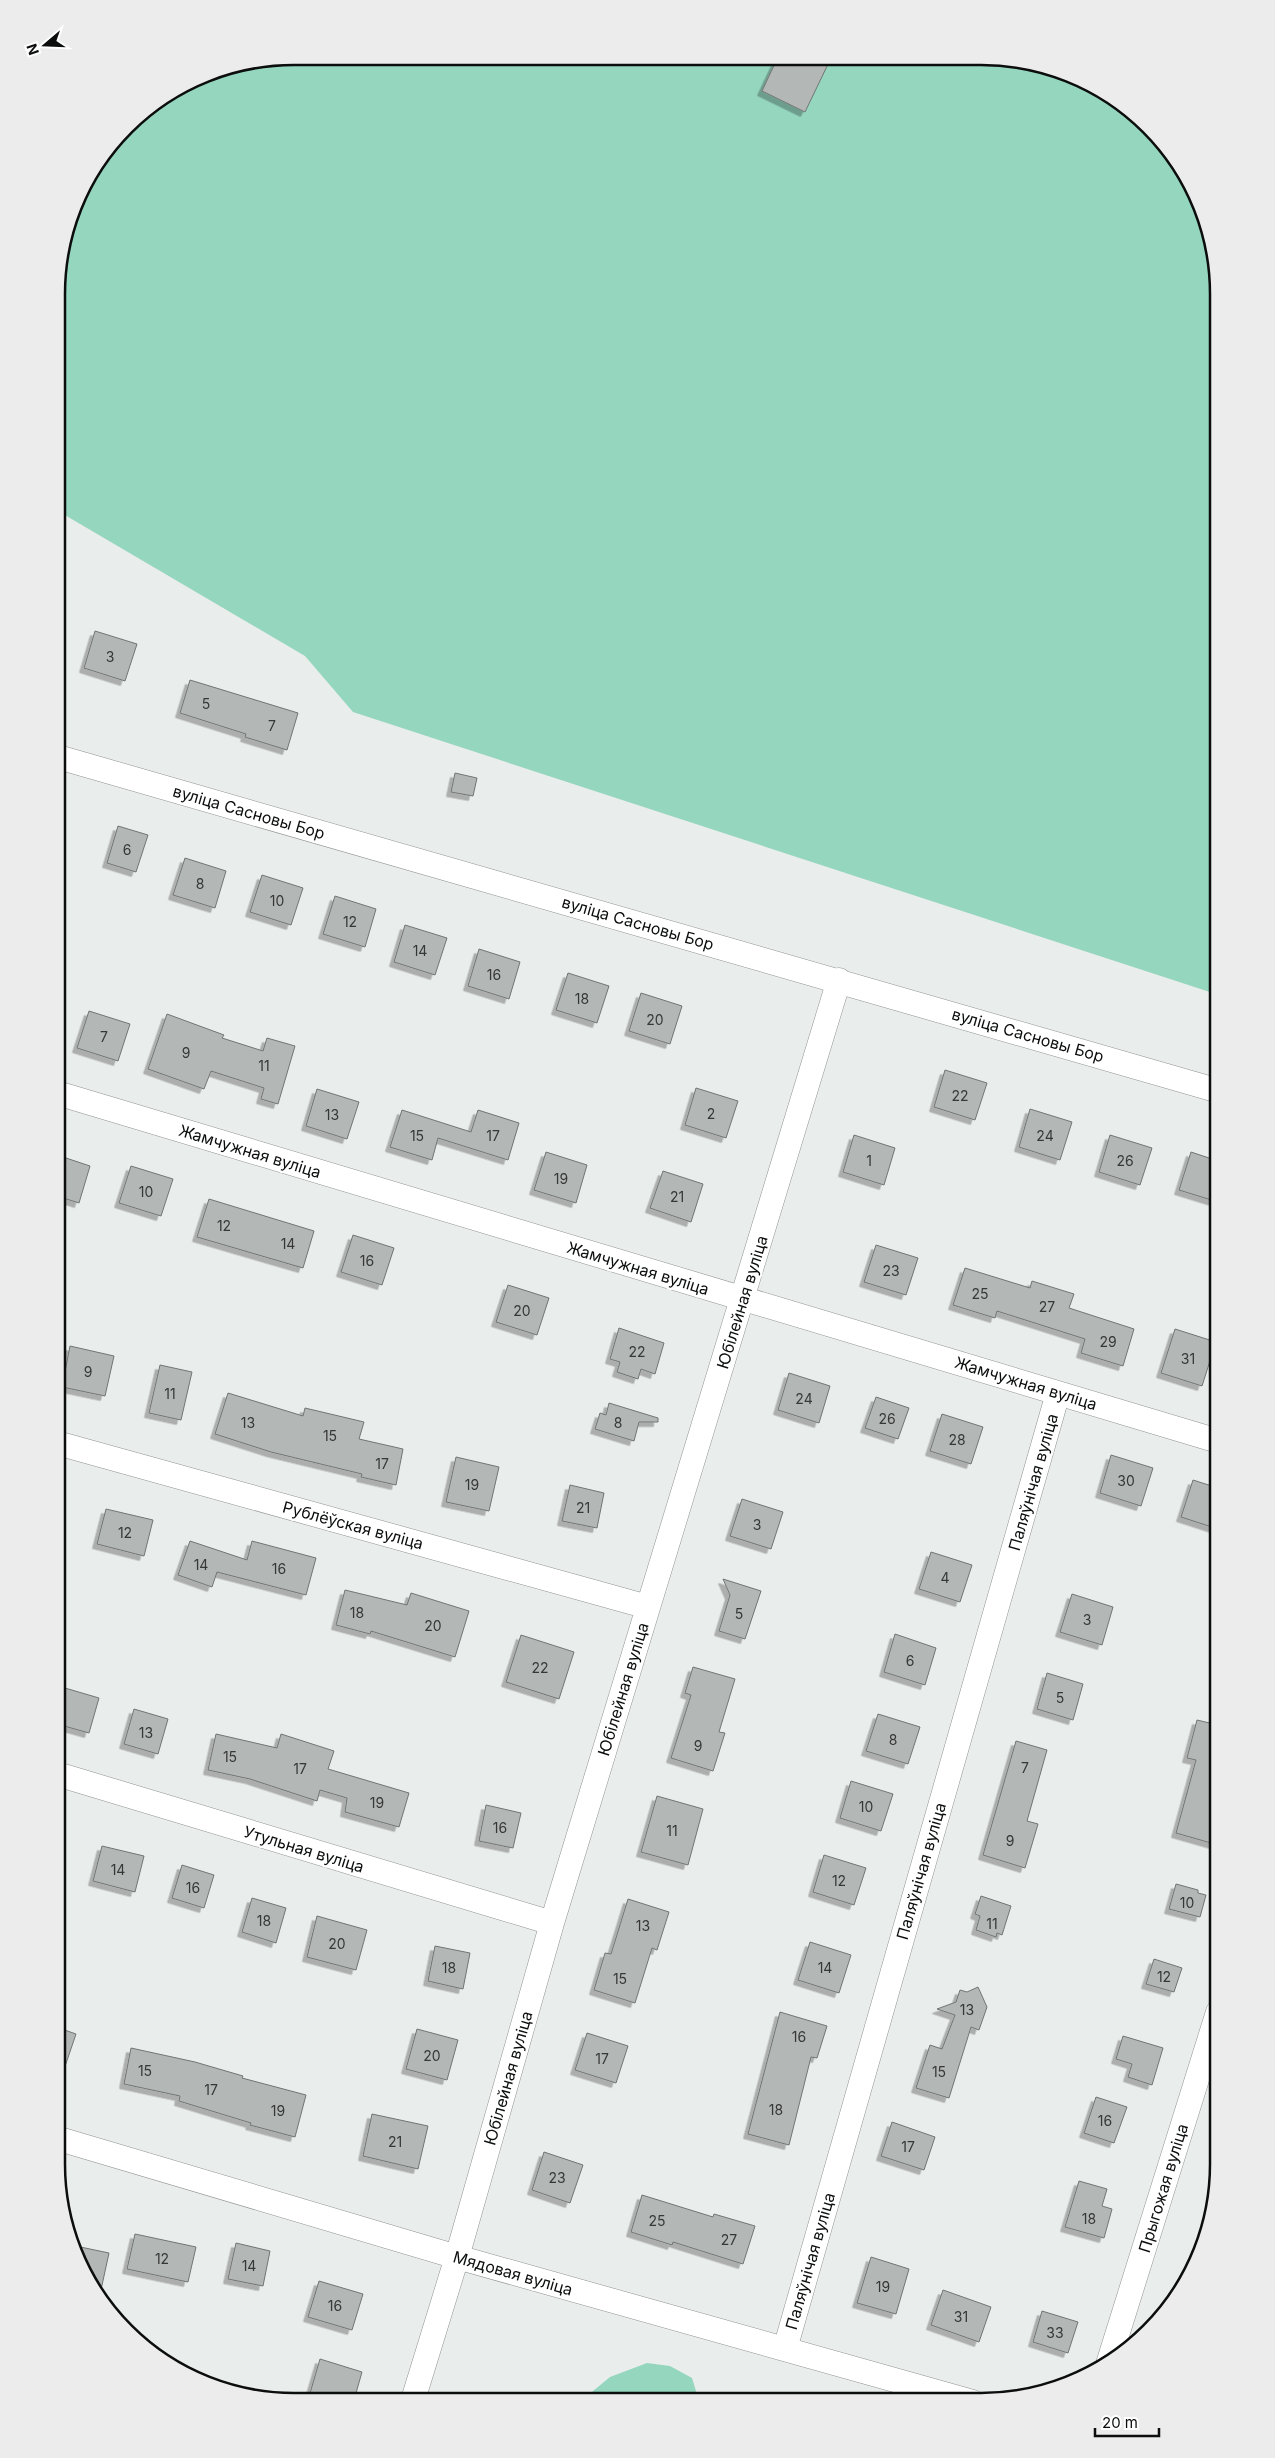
<svg xmlns="http://www.w3.org/2000/svg" width="1275" height="2458" viewBox="0 0 1275 2458" font-family="Inter,sans-serif">
<style>
.green{fill:#95d6bf}
.building{fill:#b3b7b5;stroke:#717574;filter:url(#shadow)}
.lines{fill:none;stroke-linecap:round;stroke-linejoin:round}
.minor-casing{stroke:#909492;stroke-width:25}
.minor{stroke:#fff;stroke-width:24}
.labels{text-anchor:middle;dominant-baseline:central;stroke-width:4.5;stroke-linejoin:round;paint-order:stroke}
.number-label{font-size:14px;fill:#363837}
.street-label{font-size:16px;fill:#0c0d0d;stroke:#fff}
.rim{fill:none;stroke:#0c0d0d;stroke-width:2.5}
</style>
<defs>
<filter id="shadow"><feDropShadow dx="-4.5" dy="4.5" stdDeviation="0" flood-color="#0004"/></filter>
</defs>
<rect width="100%" height="100%" fill="#e9edeb"/>
<path class="green" d="M 294,56 L 1027,61 L 1086,81 L 1138,115 L 1179,162 L 1206,218 L 1219,294 L 1219,995 L 353,712 L 305,656 L 58,511 L 58,263 L 81,189 L 137,115 L 203,74 Z
M 647,2363 L 670,2366 L 692,2378 L 699,2401 L 581,2401 L 610,2377 Z"/>
<path class="building" d="M 777,59 L 830,60 L 805,112 L 762,91 Z
M 95,631 L 137,644 L 125,681 L 84,668 Z
M 190,680 L 298,713 L 287,750 L 245,737 L 246,734 L 180,713 Z
M 455,773 L 477,778 L 473,796 L 451,792 Z
M 118,826 L 148,835 L 136,872 L 107,863 Z
M 185,858 L 226,871 L 215,908 L 173,895 Z
M 262,875 L 303,888 L 291,925 L 250,912 Z
M 335,896 L 376,909 L 365,947 L 323,934 Z
M 405,925 L 447,938 L 435,975 L 394,962 Z
M 479,949 L 520,962 L 509,999 L 468,986 Z
M 568,973 L 609,986 L 597,1023 L 556,1010 Z
M 641,993 L 682,1006 L 670,1044 L 629,1031 Z
M 89,1011 L 130,1024 L 118,1061 L 77,1048 Z
M 167,1014 L 224,1035 L 222,1038 L 263,1051 L 267,1038 L 295,1046 L 278,1104 L 261,1099 L 264,1088 L 211,1071 L 204,1089 L 148,1069 Z
M 945,1070 L 987,1083 L 975,1120 L 934,1107 Z
M 696,1088 L 738,1101 L 726,1138 L 685,1125 Z
M 317,1089 L 359,1102 L 347,1139 L 306,1126 Z
M 1030,1109 L 1072,1122 L 1060,1160 L 1019,1147 Z
M 402,1110 L 471,1132 L 478,1110 L 519,1123 L 508,1160 L 438,1138 L 432,1160 L 390,1147 Z
M 854,1135 L 895,1148 L 884,1185 L 843,1172 Z
M 1110,1135 L 1152,1148 L 1140,1185 L 1099,1172 Z
M 546,1152 L 587,1165 L 576,1203 L 534,1190 Z
M 1191,1152 L 1218,1161 L 1218,1202 L 1179,1190 Z
M 57,1155 L 90,1166 L 79,1203 L 57,1196 Z
M 131,1166 L 173,1179 L 161,1216 L 119,1203 Z
M 663,1171 L 703,1184 L 691,1222 L 650,1208 Z
M 209,1199 L 314,1231 L 303,1268 L 197,1237 Z
M 353,1235 L 394,1248 L 382,1285 L 341,1272 Z
M 876,1245 L 918,1258 L 906,1295 L 864,1282 Z
M 965,1268 L 1030,1288 L 1032,1281 L 1074,1294 L 1069,1308 L 1134,1329 L 1123,1366 L 1081,1353 L 1085,1339 L 997,1311 L 995,1318 L 953,1305 Z
M 508,1285 L 549,1298 L 537,1335 L 496,1322 Z
M 619,1328 L 664,1343 L 655,1374 L 641,1369 L 638,1379 L 617,1372 L 620,1362 L 610,1359 Z
M 1175,1329 L 1216,1342 L 1202,1386 L 1161,1373 Z
M 70,1346 L 114,1356 L 105,1396 L 62,1387 Z
M 160,1365 L 192,1372 L 181,1420 L 149,1413 Z
M 789,1373 L 830,1386 L 819,1423 L 778,1410 Z
M 228,1393 L 303,1416 L 305,1408 L 364,1422 L 359,1439 L 403,1449 L 396,1485 L 361,1477 L 362,1474 L 271,1452 L 215,1434 Z
M 876,1397 L 909,1408 L 898,1439 L 865,1428 Z
M 609,1403 L 658,1418 L 658,1422 L 639,1422 L 634,1441 L 595,1429 L 600,1413 L 606,1415 Z
M 942,1414 L 983,1427 L 971,1464 L 930,1451 Z
M 1111,1455 L 1153,1468 L 1141,1506 L 1100,1493 Z
M 456,1457 L 499,1467 L 489,1511 L 446,1502 Z
M 1193,1480 L 1218,1488 L 1218,1529 L 1181,1517 Z
M 570,1485 L 604,1493 L 597,1528 L 562,1521 Z
M 742,1499 L 783,1512 L 771,1549 L 730,1536 Z
M 106,1509 L 153,1520 L 144,1556 L 97,1544 Z
M 190,1541 L 247,1560 L 252,1541 L 316,1558 L 306,1595 L 217,1572 L 212,1587 L 178,1575 Z
M 931,1552 L 972,1565 L 960,1602 L 919,1589 Z
M 723,1579 L 761,1591 L 745,1639 L 719,1631 L 730,1595 Z
M 345,1590 L 407,1605 L 411,1593 L 469,1611 L 455,1657 L 371,1631 L 370,1634 L 336,1625 Z
M 1072,1594 L 1113,1607 L 1102,1645 L 1060,1632 Z
M 895,1634 L 936,1648 L 925,1685 L 884,1672 Z
M 521,1635 L 574,1652 L 559,1699 L 506,1682 Z
M 693,1667 L 735,1679 L 719,1732 L 725,1733 L 713,1771 L 671,1758 L 691,1695 L 685,1693 Z
M 1047,1673 L 1083,1684 L 1073,1720 L 1037,1709 Z
M 65,1688 L 99,1698 L 89,1733 L 57,1724 Z
M 134,1709 L 168,1719 L 158,1754 L 124,1744 Z
M 878,1714 L 920,1727 L 908,1764 L 866,1751 Z
M 1197,1720 L 1218,1725 L 1218,1845 L 1176,1833 L 1196,1760 L 1187,1758 Z
M 216,1734 L 277,1748 L 281,1734 L 334,1751 L 328,1769 L 409,1793 L 399,1827 L 345,1812 L 347,1798 L 320,1790 L 317,1801 L 250,1779 L 208,1770 Z
M 1016,1741 L 1047,1750 L 1027,1821 L 1038,1824 L 1025,1868 L 983,1855 Z
M 851,1781 L 893,1794 L 881,1831 L 840,1818 Z
M 657,1796 L 703,1809 L 688,1865 L 641,1852 Z
M 486,1805 L 521,1813 L 513,1848 L 479,1841 Z
M 102,1846 L 144,1856 L 135,1892 L 93,1881 Z
M 824,1855 L 866,1868 L 854,1905 L 813,1892 Z
M 182,1865 L 214,1875 L 204,1908 L 172,1898 Z
M 1176,1884 L 1198,1890 L 1198,1893 L 1206,1895 L 1200,1917 L 1169,1909 Z
M 981,1896 L 1011,1906 L 1002,1935 L 997,1933 L 996,1937 L 976,1930 L 980,1916 L 975,1914 Z
M 252,1898 L 286,1908 L 276,1943 L 242,1932 Z
M 628,1899 L 669,1912 L 657,1950 L 652,1948 L 635,2003 L 594,1990 L 605,1953 L 611,1954 Z
M 317,1916 L 367,1930 L 356,1970 L 307,1957 Z
M 810,1942 L 851,1955 L 839,1993 L 798,1980 Z
M 435,1946 L 470,1953 L 463,1989 L 428,1981 Z
M 1154,1959 L 1182,1968 L 1174,1992 L 1146,1984 Z
M 978,1987 L 987,2007 L 979,2030 L 971,2027 L 949,2098 L 916,2088 L 930,2045 L 942,2049 L 955,2015 L 937,2009 L 956,2002 L 960,1990 L 967,1992 Z
M 780,2012 L 827,2026 L 817,2058 L 811,2057 L 789,2145 L 748,2134 Z
M 56,2027 L 76,2034 L 59,2084 L 56,2083 Z
M 417,2029 L 458,2040 L 447,2080 L 406,2069 Z
M 587,2033 L 628,2046 L 616,2083 L 575,2070 Z
M 1123,2036 L 1163,2048 L 1152,2085 L 1128,2077 L 1132,2064 L 1116,2059 Z
M 131,2048 L 195,2062 L 243,2076 L 242,2078 L 306,2095 L 295,2137 L 250,2125 L 251,2123 L 179,2101 L 180,2096 L 124,2084 Z
M 1096,2097 L 1127,2107 L 1114,2143 L 1084,2133 Z
M 372,2114 L 428,2126 L 418,2169 L 363,2156 Z
M 892,2122 L 935,2137 L 924,2170 L 881,2156 Z
M 544,2152 L 583,2165 L 570,2203 L 532,2190 Z
M 1079,2181 L 1107,2189 L 1102,2206 L 1112,2209 L 1104,2238 L 1065,2227 Z
M 642,2195 L 713,2217 L 714,2214 L 755,2226 L 743,2264 L 673,2242 L 672,2245 L 631,2232 Z
M 135,2234 L 196,2247 L 188,2282 L 127,2269 Z
M 236,2243 L 270,2251 L 263,2286 L 228,2279 Z
M 71,2245 L 109,2253 L 99,2299 L 96,2296 Z
M 871,2257 L 909,2269 L 896,2314 L 857,2303 Z
M 319,2281 L 363,2294 L 352,2330 L 308,2317 Z
M 943,2290 L 991,2307 L 979,2342 L 931,2325 Z
M 1042,2311 L 1078,2322 L 1068,2353 L 1033,2342 Z
M 320,2359 L 362,2372 L 354,2400 L 308,2400 Z"/>
<g class="lines">
<defs>
<path id="minor" d="M 58,757 L 1219,1091
M 57,1093 L 1218,1441
M 57,1443 L 648,1607
M 57,1774 L 552,1923
M 56,2138 L 457,2257 L 973,2402
M 785,2349 L 1058,1393
M 1108,2364 L 1218,2012
M 413,2400 L 457,2257 L 552,1923 L 839,980"/>
</defs>
<use href="#minor" class="minor-casing"/>
<use href="#minor" class="minor"/>
</g>
<g class="labels">
<g class="number-label">
<text x="110" y="656">3</text>
<text x="206" y="703">5</text>
<text x="272" y="725">7</text>
<text x="127" y="849">6</text>
<text x="200" y="883">8</text>
<text x="277" y="900">10</text>
<text x="350" y="921">12</text>
<text x="420" y="950">14</text>
<text x="494" y="974">16</text>
<text x="582" y="998">18</text>
<text x="655" y="1019">20</text>
<text x="104" y="1036">7</text>
<text x="186" y="1052">9</text>
<text x="264" y="1065">11</text>
<text x="960" y="1095">22</text>
<text x="711" y="1113">2</text>
<text x="332" y="1114">13</text>
<text x="417" y="1135">15</text>
<text x="493" y="1135">17</text>
<text x="1045" y="1135">24</text>
<text x="869" y="1160">1</text>
<text x="1125" y="1160">26</text>
<text x="561" y="1178">19</text>
<text x="146" y="1191">10</text>
<text x="677" y="1196">21</text>
<text x="224" y="1225">12</text>
<text x="288" y="1243">14</text>
<text x="367" y="1260">16</text>
<text x="891" y="1270">23</text>
<text x="980" y="1293">25</text>
<text x="1047" y="1306">27</text>
<text x="522" y="1310">20</text>
<text x="1108" y="1341">29</text>
<text x="637" y="1351">22</text>
<text x="1188" y="1358">31</text>
<text x="88" y="1371">9</text>
<text x="170" y="1393">11</text>
<text x="804" y="1398">24</text>
<text x="887" y="1418">26</text>
<text x="248" y="1422">13</text>
<text x="618" y="1422">8</text>
<text x="330" y="1435">15</text>
<text x="957" y="1439">28</text>
<text x="382" y="1463">17</text>
<text x="1126" y="1480">30</text>
<text x="472" y="1484">19</text>
<text x="583" y="1507">21</text>
<text x="757" y="1524">3</text>
<text x="125" y="1532">12</text>
<text x="201" y="1564">14</text>
<text x="279" y="1568">16</text>
<text x="945" y="1577">4</text>
<text x="357" y="1612">18</text>
<text x="739" y="1613">5</text>
<text x="1087" y="1619">3</text>
<text x="433" y="1625">20</text>
<text x="910" y="1660">6</text>
<text x="540" y="1667">22</text>
<text x="1060" y="1697">5</text>
<text x="146" y="1732">13</text>
<text x="893" y="1739">8</text>
<text x="698" y="1745">9</text>
<text x="230" y="1756">15</text>
<text x="1025" y="1767">7</text>
<text x="300" y="1768">17</text>
<text x="377" y="1802">19</text>
<text x="866" y="1806">10</text>
<text x="500" y="1827">16</text>
<text x="672" y="1830">11</text>
<text x="1010" y="1840">9</text>
<text x="118" y="1869">14</text>
<text x="839" y="1880">12</text>
<text x="193" y="1887">16</text>
<text x="1187" y="1902">10</text>
<text x="264" y="1920">18</text>
<text x="992" y="1923">11</text>
<text x="643" y="1925">13</text>
<text x="337" y="1943">20</text>
<text x="449" y="1967">18</text>
<text x="825" y="1967">14</text>
<text x="1164" y="1976">12</text>
<text x="620" y="1978">15</text>
<text x="967" y="2009">13</text>
<text x="799" y="2036">16</text>
<text x="432" y="2055">20</text>
<text x="602" y="2058">17</text>
<text x="145" y="2070">15</text>
<text x="939" y="2071">15</text>
<text x="211" y="2089">17</text>
<text x="776" y="2109">18</text>
<text x="278" y="2110">19</text>
<text x="1105" y="2120">16</text>
<text x="395" y="2141">21</text>
<text x="908" y="2146">17</text>
<text x="557" y="2177">23</text>
<text x="1089" y="2218">18</text>
<text x="657" y="2220">25</text>
<text x="729" y="2239">27</text>
<text x="162" y="2258">12</text>
<text x="249" y="2265">14</text>
<text x="883" y="2286">19</text>
<text x="335" y="2305">16</text>
<text x="961" y="2316">31</text>
<text x="1055" y="2332">33</text>
</g>
<g class="street-label">
<text transform="translate(249 812) rotate(16)">вуліца Сасновы Бор</text>
<text transform="translate(638 923) rotate(16)">вуліца Сасновы Бор</text>
<text transform="translate(1028 1035) rotate(16)">вуліца Сасновы Бор</text>
<text transform="translate(250 1151) rotate(17)">Жамчужная вуліца</text>
<text transform="translate(638 1268) rotate(17)">Жамчужная вуліца</text>
<text transform="translate(742 1302) rotate(-73)">Юбілейная вуліца</text>
<text transform="translate(1026 1383) rotate(17)">Жамчужная вуліца</text>
<text transform="translate(1033 1482) rotate(-74)">Паляўнічая вуліца</text>
<text transform="translate(353 1525) rotate(15)">Рублёўская вуліца</text>
<text transform="translate(623 1689) rotate(-73)">Юбілейная вуліца</text>
<text transform="translate(304 1849) rotate(17)">Утульная вуліца</text>
<text transform="translate(921 1871) rotate(-74)">Паляўнічая вуліца</text>
<text transform="translate(508 2078) rotate(-74)">Юбілейная вуліца</text>
<text transform="translate(1163 2188) rotate(-73)">Прыгожая вуліца</text>
<text transform="translate(810 2261) rotate(-74)">Паляўнічая вуліца</text>
<text transform="translate(513 2273) rotate(16)">Мядовая вуліца</text>
</g>
</g>
<path d="M0 0H1275V2458H0ZM294 65H981A229 229 0 0 1 1210 294V2164A229 229 0 0 1 981 2393H294A229 229 0 0 1 65 2164V294A229 229 0 0 1 294 65Z" fill="#ececec" fill-rule="evenodd"/>
<path class="rim" d="M294 65H981A229 229 0 0 1 1210 294V2164A229 229 0 0 1 981 2393H294A229 229 0 0 1 65 2164V294A229 229 0 0 1 294 65Z"/>
<g transform="translate(45 45) rotate(251)" stroke="#ffffff" stroke-width="4" paint-order="stroke">
<path d="M0-4L9 19L0 12L-9 19Z" fill="#0c0d0d"/>
<text y="-8" font-size="14" font-weight="bold" text-anchor="middle" fill="#0c0d0d">N</text>
</g>
<path d="M1095 2428v8h64v-8" fill="none" stroke="#0c0d0d" stroke-width="2.5"/>
<text x="1102" y="2428" font-size="15" fill="#0c0d0d" stroke="#ffffff" stroke-width="4" paint-order="stroke">20 m</text>
</svg>
